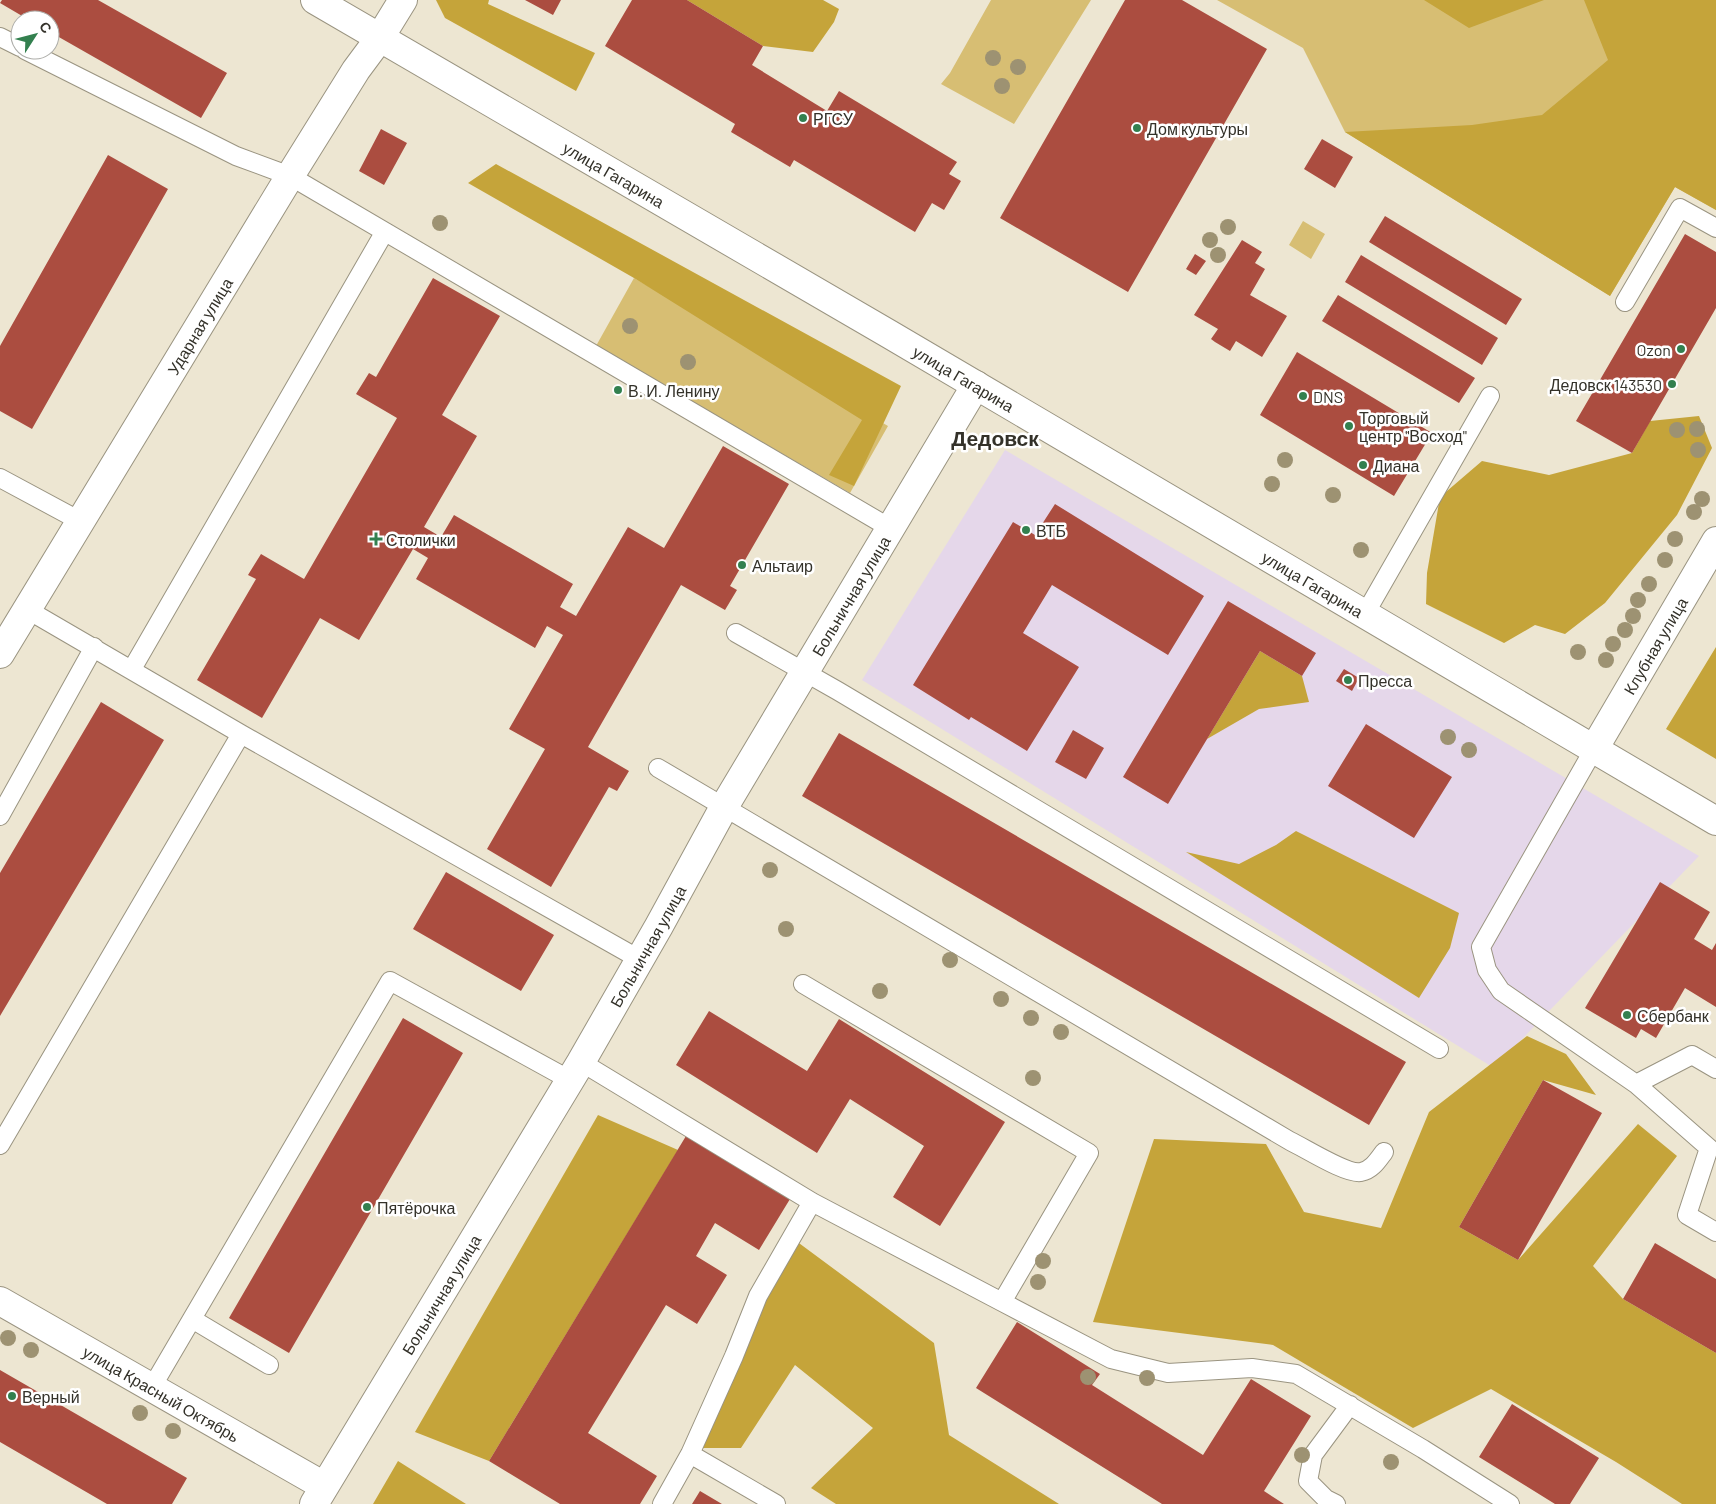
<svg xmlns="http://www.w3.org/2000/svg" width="1716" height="1504" viewBox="0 0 1716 1504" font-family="Barlow,sans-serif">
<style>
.commercial{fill:#e5d7ea}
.green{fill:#d7be73}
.forest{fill:#c5a43a}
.building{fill:#ab4d40}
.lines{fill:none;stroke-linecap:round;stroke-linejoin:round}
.lane-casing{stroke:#9a9481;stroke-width:20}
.street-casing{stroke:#9a9481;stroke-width:30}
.secondary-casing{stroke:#9a9481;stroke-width:30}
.lane{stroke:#fff;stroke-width:18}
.street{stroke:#fff;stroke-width:28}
.secondary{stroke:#fff;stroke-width:28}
.tree{fill:#9d9272}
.poi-dot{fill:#33804f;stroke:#fff;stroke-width:2}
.labels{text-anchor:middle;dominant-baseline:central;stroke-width:5;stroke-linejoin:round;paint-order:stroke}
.poi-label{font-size:16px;fill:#333129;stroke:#fff;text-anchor:start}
.street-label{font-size:16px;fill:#333129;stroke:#fff}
.district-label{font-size:21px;font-weight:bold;fill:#333129;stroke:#fff}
</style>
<rect width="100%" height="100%" fill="#ede6d2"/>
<path class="commercial" d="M 1005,450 L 1699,856 L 1494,1068 L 862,680 Z"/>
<path class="green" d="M 991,0 L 1091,0 L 1014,124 L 941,84 L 950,73 Z
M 1217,0 L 1716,0 L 1716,210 L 1675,187 L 1610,296 L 1345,132 L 1303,48 Z
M 1303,221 L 1325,234 L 1311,259 L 1289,245 Z
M 634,278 L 888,426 L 850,493 L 596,346 Z"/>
<path class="forest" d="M 436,0 L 489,0 L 488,4 L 595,53 L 576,91 L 445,18 Z
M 687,0 L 823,0 L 839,9 L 834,22 L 813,52 L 763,46 Z
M 1424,0 L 1544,0 L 1469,28 Z
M 1584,0 L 1716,0 L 1716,210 L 1675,187 L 1610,296 L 1345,132 L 1472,125 L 1542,115 L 1608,60 Z
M 496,164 L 901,386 L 854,486 L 829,475 L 862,420 L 634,278 L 468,183 Z
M 1699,416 L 1712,448 L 1677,515 L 1605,603 L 1565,634 L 1535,625 L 1504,643 L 1426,604 L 1427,573 L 1440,497 L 1482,461 L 1549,475 L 1632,453 L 1650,421 Z
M 1716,647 L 1716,759 L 1666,729 Z
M 1260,651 L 1302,676 L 1309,702 L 1259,709 L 1207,739 Z
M 1296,831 L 1459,913 L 1450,948 L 1419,998 L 1186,852 L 1239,864 L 1276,845 Z
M 1527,1036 L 1566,1054 L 1596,1095 L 1543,1080 L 1459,1227 L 1518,1260 L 1638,1124 L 1677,1156 L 1593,1266 L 1623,1299 L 1716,1353 L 1716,1504 L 1682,1504 L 1616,1462 L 1491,1389 L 1413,1428 L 1273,1345 L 1093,1322 L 1154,1139 L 1266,1144 L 1304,1212 L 1381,1228 L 1429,1112 Z
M 598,1115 L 678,1150 L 489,1461 L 415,1432 Z
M 784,1232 L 934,1343 L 949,1435 L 1059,1504 L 836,1504 L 811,1488 L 873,1428 L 795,1365 L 741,1448 L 697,1448 Z
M 398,1461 L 466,1504 L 373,1504 Z"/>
<path class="building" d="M 2,0 L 98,0 L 227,73 L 201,118 L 50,32 L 50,20 L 29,20 L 0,3 Z
M 525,0 L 561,0 L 553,15 Z
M 632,0 L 687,0 L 763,46 L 752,65 L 827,111 L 839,91 L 957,162 L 949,174 L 961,181 L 944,210 L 932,203 L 915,232 L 794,160 L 790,167 L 731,132 L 735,124 L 605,46 Z
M 1125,0 L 1182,0 L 1267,49 L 1128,292 L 1000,218 Z
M 381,129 L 407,143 L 384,185 L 359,171 Z
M 1322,139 L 1353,157 L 1335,188 L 1304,169 Z
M 108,155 L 168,189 L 32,429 L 0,411 L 0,346 Z
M 1385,216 L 1522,299 L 1506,325 L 1369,242 Z
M 1685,234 L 1716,252 L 1716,308 L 1632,453 L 1576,421 Z
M 1242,240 L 1262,252 L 1255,263 L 1265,269 L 1250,295 L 1287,316 L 1262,357 L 1236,341 L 1230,351 L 1215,342 L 1211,339 L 1218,329 L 1194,315 Z
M 1195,254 L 1206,261 L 1196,275 L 1186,269 Z
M 1361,255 L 1498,338 L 1482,365 L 1345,282 Z
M 433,278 L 500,316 L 442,415 L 477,436 L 424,527 L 441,537 L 454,515 L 573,584 L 560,607 L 576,616 L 628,527 L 664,548 L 723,446 L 789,484 L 730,586 L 737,590 L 725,610 L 681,585 L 588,747 L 629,771 L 617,791 L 609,787 L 551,887 L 487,849 L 545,749 L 509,729 L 563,635 L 547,626 L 535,648 L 416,579 L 428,558 L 413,549 L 359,640 L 320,618 L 262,718 L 197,680 L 256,579 L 248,575 L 261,554 L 304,579 L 397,418 L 356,394 L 369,373 L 376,377 Z
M 1338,295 L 1475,378 L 1459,403 L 1322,321 Z
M 1297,352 L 1432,433 L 1394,496 L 1260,415 Z
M 1055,504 L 1204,596 L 1168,655 L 1052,585 L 1023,633 L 1079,667 L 1027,751 L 971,717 L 969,720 L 913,685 L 1013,522 L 1035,535 Z
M 1228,601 L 1316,653 L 1302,676 L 1260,651 L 1168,804 L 1123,777 Z
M 1344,669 L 1359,678 L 1352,691 L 1336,681 Z
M 101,702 L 164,740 L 0,1016 L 0,873 Z
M 1366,724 L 1452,777 L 1414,838 L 1328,786 Z
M 1073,730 L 1104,748 L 1086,779 L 1055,762 Z
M 839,733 L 1406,1062 L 1369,1125 L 802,796 Z
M 446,872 L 554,935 L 521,991 L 413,929 Z
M 1660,882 L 1710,912 L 1694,939 L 1712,950 L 1716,943 L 1716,1007 L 1685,988 L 1656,1038 L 1641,1029 L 1636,1038 L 1585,1008 Z
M 709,1011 L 807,1071 L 839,1019 L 1005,1122 L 940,1226 L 893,1197 L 924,1146 L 850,1099 L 817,1153 L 676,1065 Z
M 403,1018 L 463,1053 L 289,1353 L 229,1318 Z
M 1543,1080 L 1602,1113 L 1518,1260 L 1459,1227 Z
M 686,1136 L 790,1199 L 759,1250 L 715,1223 L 696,1256 L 727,1275 L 697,1324 L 666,1305 L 588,1433 L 657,1476 L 640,1504 L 560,1504 L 489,1461 Z
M 1655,1243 L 1716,1279 L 1716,1353 L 1623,1299 Z
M 1017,1322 L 1100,1374 L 1092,1385 L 1203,1455 L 1251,1379 L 1311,1416 L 1264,1491 L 1284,1504 L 1162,1504 L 976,1388 Z
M 0,1370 L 187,1478 L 172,1504 L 107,1504 L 0,1442 Z
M 1512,1404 L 1599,1458 L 1570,1504 L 1555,1504 L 1479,1457 Z
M 700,1491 L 722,1504 L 692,1504 Z"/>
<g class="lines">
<defs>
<path id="lane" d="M 0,37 L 20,47
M 25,50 L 236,156 L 290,176 L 890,528
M 1625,302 L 1680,208 L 1716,228
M 0,478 L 80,521
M 28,610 L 241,734 L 639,959
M 1365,614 L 1490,396
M 736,633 L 838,691 L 1439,1049
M 132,669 L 384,233
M 1594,749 L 1481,947 L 1487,970 L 1501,991 L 1636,1084 L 1692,1055 L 1716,1069
M 658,768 L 1290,1141 C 1305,1148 1347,1175 1361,1172 C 1372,1170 1378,1160 1384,1152
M 0,816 L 94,647
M 581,1062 L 812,1202 L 1002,1302 L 1089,1153 L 803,984
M 1636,1084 L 1709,1148 L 1687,1215 L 1716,1232
M 0,1145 L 241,734
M 1002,1302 L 1111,1359 L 1168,1373 L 1252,1368 L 1296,1374 L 1423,1449 L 1510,1504
M 192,1319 L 269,1365
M 152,1387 L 390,981 L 570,1080
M 690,1454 L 776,1504
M 662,1504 L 690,1454 L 734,1356 L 758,1296 L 812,1202
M 1336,1504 L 1326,1499 L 1308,1481 L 1313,1455 L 1350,1405"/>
<g id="street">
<path id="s1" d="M 0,654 L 290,176 L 356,70 L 379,39 L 403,0"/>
<path id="s2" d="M 0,1301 L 324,1486"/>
<path id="s3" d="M 314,1504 L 581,1062 L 659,926 L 724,807 L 976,385"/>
</g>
<g id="secondary">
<path id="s4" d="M 315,0 L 889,334 L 1716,821"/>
<path id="s5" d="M 1594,749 L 1716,541"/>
</g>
</defs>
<use href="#lane" class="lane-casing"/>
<use href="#street" class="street-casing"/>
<use href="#secondary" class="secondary-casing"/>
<use href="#lane" class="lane"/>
<use href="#street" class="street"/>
<use href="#secondary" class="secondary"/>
</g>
<g class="tree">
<circle cx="993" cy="58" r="8"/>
<circle cx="1018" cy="67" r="8"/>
<circle cx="1002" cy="86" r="8"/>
<circle cx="440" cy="223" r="8"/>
<circle cx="1228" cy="227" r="8"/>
<circle cx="1210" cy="240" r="8"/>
<circle cx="1218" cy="255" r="8"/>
<circle cx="630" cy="326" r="8"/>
<circle cx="688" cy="362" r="8"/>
<circle cx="1697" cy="429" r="8"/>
<circle cx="1677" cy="430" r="8"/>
<circle cx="1698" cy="450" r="8"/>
<circle cx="1285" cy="460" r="8"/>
<circle cx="1272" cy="484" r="8"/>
<circle cx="1333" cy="495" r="8"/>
<circle cx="1702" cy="499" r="8"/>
<circle cx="1694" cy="512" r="8"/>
<circle cx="1675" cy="539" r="8"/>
<circle cx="1361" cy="550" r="8"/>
<circle cx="1665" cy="560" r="8"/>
<circle cx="1649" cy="584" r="8"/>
<circle cx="1638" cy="600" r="8"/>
<circle cx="1633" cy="616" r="8"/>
<circle cx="1625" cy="630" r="8"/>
<circle cx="1613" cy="644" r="8"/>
<circle cx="1578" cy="652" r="8"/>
<circle cx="1606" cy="660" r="8"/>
<circle cx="1448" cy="737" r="8"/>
<circle cx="1469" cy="750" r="8"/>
<circle cx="770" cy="870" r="8"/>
<circle cx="786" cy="929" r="8"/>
<circle cx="950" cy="960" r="8"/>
<circle cx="880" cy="991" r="8"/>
<circle cx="1001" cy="999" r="8"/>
<circle cx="1031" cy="1018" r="8"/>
<circle cx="1061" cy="1032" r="8"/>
<circle cx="1033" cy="1078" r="8"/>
<circle cx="1043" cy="1261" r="8"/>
<circle cx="1038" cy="1282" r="8"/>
<circle cx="8" cy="1338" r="8"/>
<circle cx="31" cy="1350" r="8"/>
<circle cx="1088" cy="1377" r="8"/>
<circle cx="1147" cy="1378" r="8"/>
<circle cx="140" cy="1413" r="8"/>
<circle cx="173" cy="1431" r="8"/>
<circle cx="1302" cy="1455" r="8"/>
<circle cx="1391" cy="1462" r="8"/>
</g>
<g class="poi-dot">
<circle cx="803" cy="118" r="5"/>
<circle cx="1137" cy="128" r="5"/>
<circle cx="1681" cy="349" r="5"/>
<circle cx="1672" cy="384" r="5"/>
<circle cx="618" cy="390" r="5"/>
<circle cx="1303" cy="396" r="5"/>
<circle cx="1349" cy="426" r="5"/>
<circle cx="1363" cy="465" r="5"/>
<circle cx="1026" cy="530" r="5"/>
<path d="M373.5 531.5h5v5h5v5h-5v5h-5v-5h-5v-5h5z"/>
<circle cx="742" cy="565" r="5"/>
<circle cx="1348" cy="680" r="5"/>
<circle cx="1627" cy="1015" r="5"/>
<circle cx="367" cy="1207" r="5"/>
<circle cx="12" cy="1396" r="5"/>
</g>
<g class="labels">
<g class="poi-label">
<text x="813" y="118">РГСУ</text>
<text x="1147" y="128">Дом культуры</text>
<text x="1671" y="349" text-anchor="end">Ozon</text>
<text x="1662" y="384" text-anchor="end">Дедовск 143530</text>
<text x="628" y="390">В. И. Ленину</text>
<text x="1313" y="396">DNS</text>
<text x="1359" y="417">Торговый<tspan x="1359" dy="18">центр "Восход"</tspan></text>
<text x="1373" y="465">Диана</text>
<text x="1036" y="530">ВТБ</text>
<text x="386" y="539">Столички</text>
<text x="752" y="565">Альтаир</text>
<text x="1358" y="680">Пресса</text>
<text x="1637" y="1015">Сбербанк</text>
<text x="377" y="1207">Пятёрочка</text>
<text x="22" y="1396">Верный</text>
</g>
<g class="street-label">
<text stroke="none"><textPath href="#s4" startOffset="346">улица Гагарина</textPath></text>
<text stroke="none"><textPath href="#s1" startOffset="384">Ударная улица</textPath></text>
<text stroke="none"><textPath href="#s4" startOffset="751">улица Гагарина</textPath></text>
<text stroke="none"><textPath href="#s4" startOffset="1156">улица Гагарина</textPath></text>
<text stroke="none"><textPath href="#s3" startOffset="1055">Больничная улица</textPath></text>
<text stroke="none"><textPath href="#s5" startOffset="120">Клубная улица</textPath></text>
<text stroke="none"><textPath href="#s3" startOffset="650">Больничная улица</textPath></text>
<text stroke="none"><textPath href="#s3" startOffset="245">Больничная улица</textPath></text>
<text stroke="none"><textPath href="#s2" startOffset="186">улица Красный Октябрь</textPath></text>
</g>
<g class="district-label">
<text x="995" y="437">Дедовск</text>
</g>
</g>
<g transform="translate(35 35) rotate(54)"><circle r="24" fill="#ffffff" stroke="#adada9"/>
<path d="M0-4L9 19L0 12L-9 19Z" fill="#33804f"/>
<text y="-8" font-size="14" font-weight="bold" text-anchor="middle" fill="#333129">С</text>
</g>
</svg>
